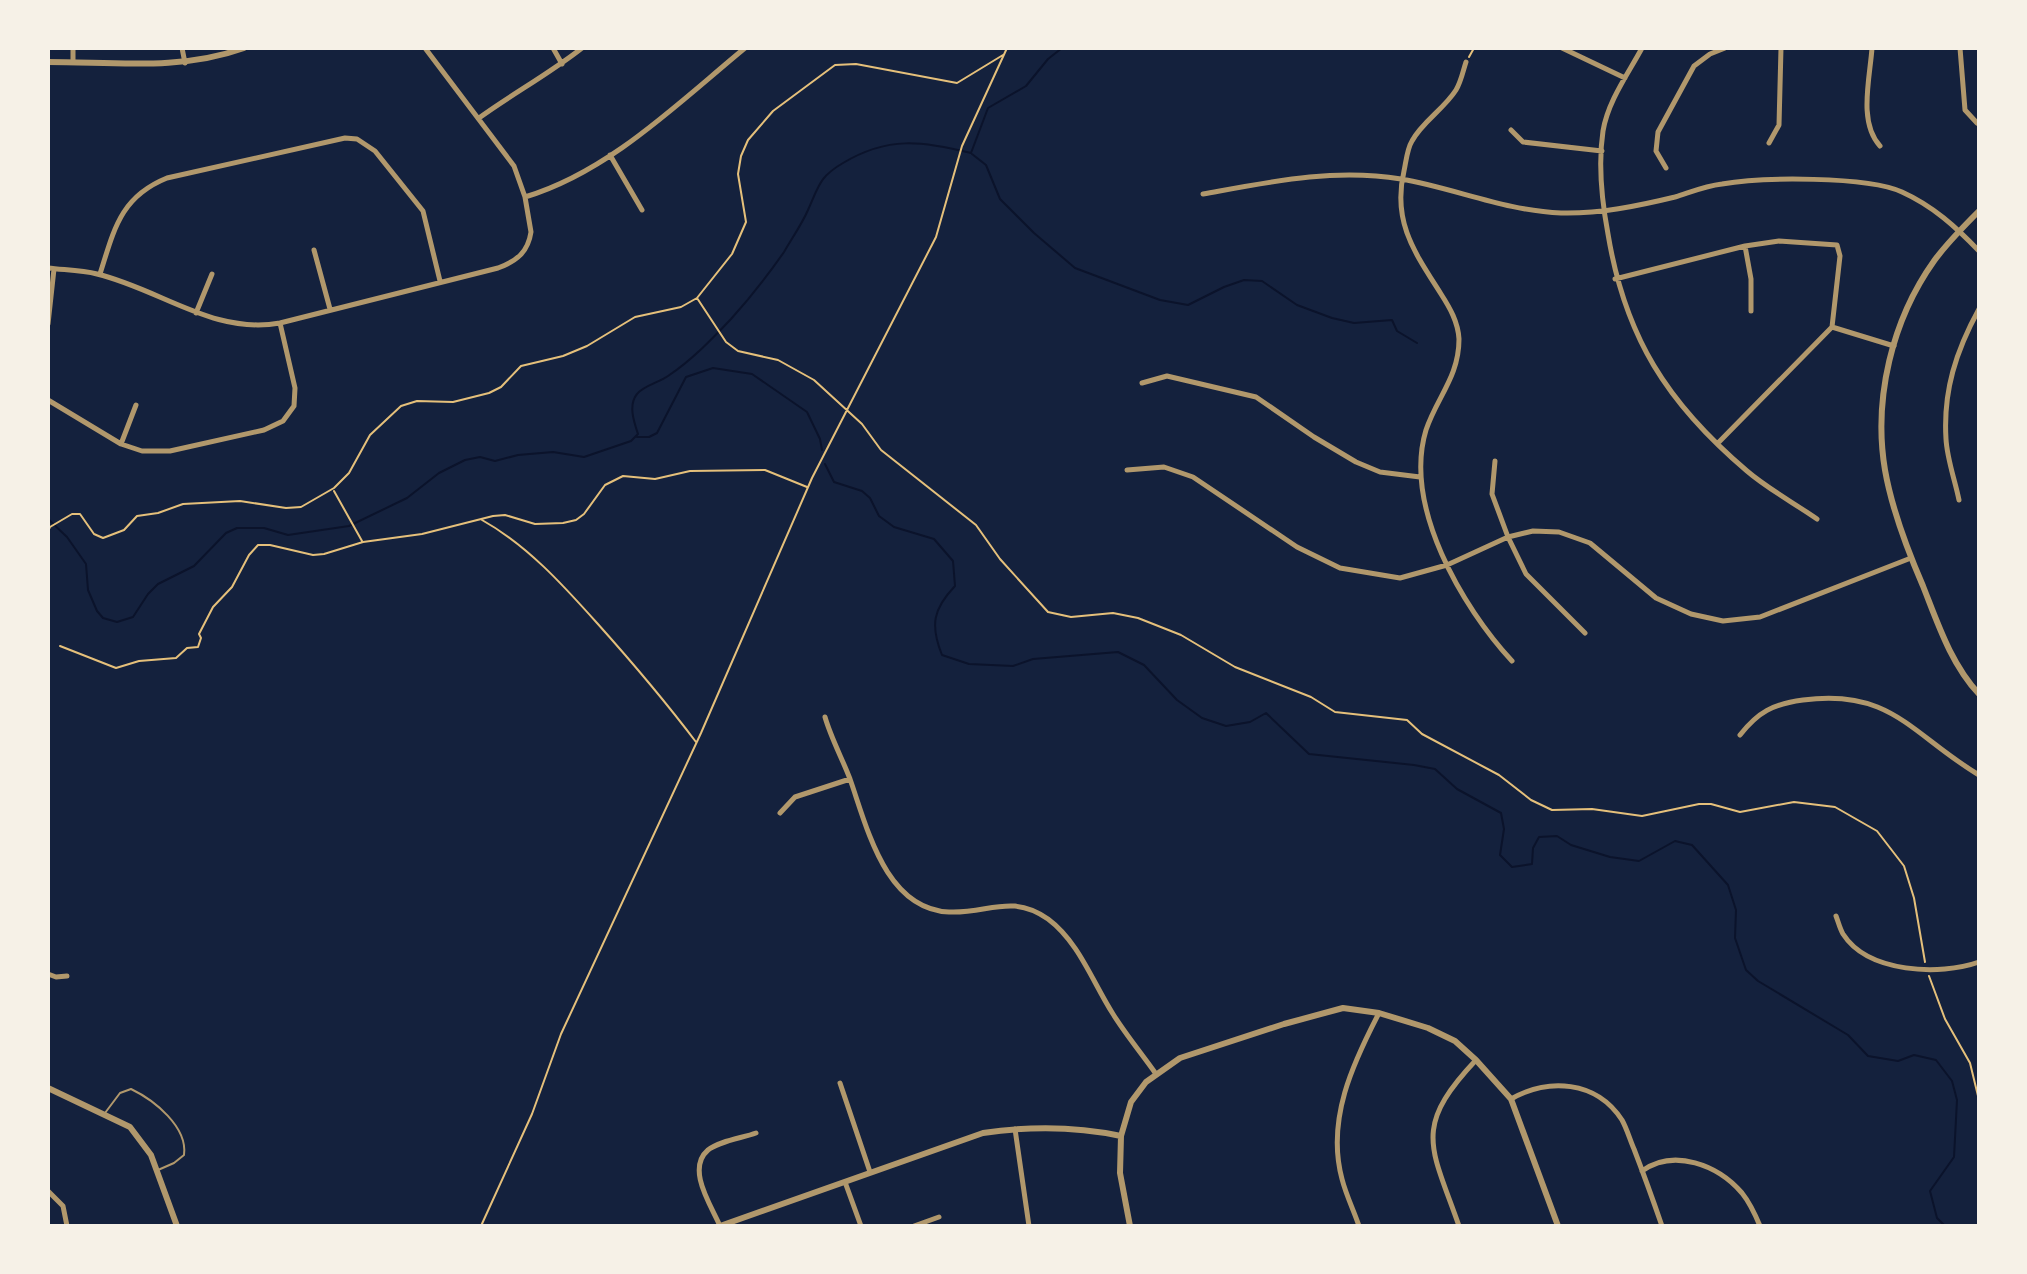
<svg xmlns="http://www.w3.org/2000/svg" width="2027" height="1274" viewBox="0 0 2027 1274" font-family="'Source Sans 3',sans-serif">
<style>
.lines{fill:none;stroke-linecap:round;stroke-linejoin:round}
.stream{stroke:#0b132b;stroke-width:2}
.path{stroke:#e5c07b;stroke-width:2}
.service{stroke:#b1986c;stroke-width:2}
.minor{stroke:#b1986c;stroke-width:5}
.tertiary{stroke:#b1986c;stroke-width:6}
</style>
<rect width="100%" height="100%" fill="#14213d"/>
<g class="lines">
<path class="stream" d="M 972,154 L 986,165 L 1000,199 L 1034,233 L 1075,268 L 1160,300 L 1188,305 L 1224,287 L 1244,280 L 1262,281 L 1297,305 L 1332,318 L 1354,323 L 1392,320 L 1397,331 L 1417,343
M 637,437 L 649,437 L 657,433 L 686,377 L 713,368 L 752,374 L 807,412 L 820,439 L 822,450
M 825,464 L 834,482 L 862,491 L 870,498 L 879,516 L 894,527 L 934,539 L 953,561 L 955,586 C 933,609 930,625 942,655 L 969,664 L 1013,666 L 1033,659 L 1118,652 L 1144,665 L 1177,700 L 1202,718 L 1226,726 L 1250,722 L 1266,713 L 1309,754 L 1414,765 L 1435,769 L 1457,789 L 1501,813 L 1504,829 L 1500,855 L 1512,867 L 1532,864 L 1533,848 L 1539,837 L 1557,836 L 1571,845 L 1610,857 L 1639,861 L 1675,841 L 1692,845 L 1728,885 L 1736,910 L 1735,938 L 1746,970 L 1758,981 L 1848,1035 L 1868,1056 L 1898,1061 L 1914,1055 L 1936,1060 L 1952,1081 L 1957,1100 L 1954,1157 L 1930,1191 L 1937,1218 L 1945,1226
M 48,519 L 67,537 L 86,564 L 88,590 L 97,611 L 103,618 L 117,622 L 133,617 L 148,594 L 158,584 L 194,566 L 226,533 L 237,528 L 264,528 L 288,535 L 349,526 L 407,498 L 439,473 L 465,460 L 480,457 L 495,461 L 518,455 L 553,452 L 584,457 L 631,441 L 638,434 C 634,422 628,405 637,394 C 643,386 660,382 668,376 C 692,360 712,339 731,319 C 750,298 768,275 784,252 C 792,238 802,224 808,210 C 819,186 819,177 843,163 C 888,136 922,141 971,153 L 988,108 L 1026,86 L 1048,59 L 1062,48"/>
<path class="path" d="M 1469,57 L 1474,48
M 697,298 L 726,342 L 738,351 L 778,360 L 814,380 L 862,424 L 881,450 L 976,525 L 1000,559 L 1048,612 L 1071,617 L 1113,613 L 1138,618 L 1181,635 L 1235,667 L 1311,697 L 1335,712 L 1407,720 L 1422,734 L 1499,775 L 1531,800 L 1552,810 L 1592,809 L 1642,816 L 1699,804 L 1711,804 L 1740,812 L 1794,802 L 1835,807 L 1877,831 L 1904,866 L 1914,898 L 1925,962
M 334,491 L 362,541
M 482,520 C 527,545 563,585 597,623 C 631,661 665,701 696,742
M 48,531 L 50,527 L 72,514 L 80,514 L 94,534 L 103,538 L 124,530 L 137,516 L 158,513 L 183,504 L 240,501 L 286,508 L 301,507 L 334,488 L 349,473 L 370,435 L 401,406 L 417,401 L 453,402 L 489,393 L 501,387 L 521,366 L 563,356 L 587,346 L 635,317 L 681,307 L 697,298 L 732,254 L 746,222 L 738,174 L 741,156 L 748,140 L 773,111 L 835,65 L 856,64 L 957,83 L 1003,55
M 60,646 L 116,668 L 139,661 L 176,658 L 187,648 L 198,647 L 201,638 L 199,634 L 213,607 L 232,587 L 249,555 L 258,545 L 270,545 L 313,555 L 324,554 L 363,542 L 422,534 L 493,516 L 505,515 L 535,524 L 563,523 L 576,520 L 584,514 L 605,485 L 623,476 L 655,479 L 690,471 L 765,470 L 807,487
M 1929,976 L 1945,1019 L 1970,1063 L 1979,1100
M 481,1226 L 532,1114 L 561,1034 L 701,733 L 812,478 L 936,237 L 962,146 L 1007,48"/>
<path class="service" d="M 105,1113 L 120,1093 L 131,1089 C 154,1100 188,1127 184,1155 L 174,1163 L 158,1170"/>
<path class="minor" d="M 182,48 L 185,63
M 553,48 L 562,64
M 1562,48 L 1625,78
M 1642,48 C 1628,74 1608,101 1603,131 C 1598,164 1602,202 1608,234 C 1625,337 1667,403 1747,471 C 1768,489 1794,503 1817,519
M 1872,48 C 1870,78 1858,122 1880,146
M 1960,48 L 1965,110 L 1977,123
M 73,62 L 73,48
M 1466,62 C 1463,71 1461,82 1456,90 C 1444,109 1422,122 1412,141 C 1407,149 1406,162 1404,171 C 1392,222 1415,253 1441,294 C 1450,308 1458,322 1459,339 C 1459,377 1437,397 1426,430 C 1403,506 1462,607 1512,661
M 479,118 C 512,94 549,74 582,48
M 1511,130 L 1523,142 L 1602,151
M 1769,143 L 1779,125 L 1781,48
M 610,155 L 642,210
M 1666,168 L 1656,151 L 1658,132 L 1694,66 L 1710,54 L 1725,48
M 1203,194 C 1269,182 1333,168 1401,179 C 1454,188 1506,211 1561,213 C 1599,214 1638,206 1675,197 C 1691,192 1705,186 1722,184 C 1761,177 1867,176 1902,192 C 1933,206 1956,227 1979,251
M 525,197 C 609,172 678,103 745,48
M 1745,246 L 1751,279 L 1751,311
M 314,250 L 330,309
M 48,268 C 64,270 81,270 97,274 C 160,289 213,335 280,323 L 498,268 C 517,261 528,252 531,232 L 525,197 L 514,166 L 425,48
M 100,274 C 114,230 120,197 167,178 L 345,138 L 357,139 L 375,151 L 423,211 L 440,281
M 1615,279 L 1745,246 L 1779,241 L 1837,245 L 1840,256 L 1832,327 L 1718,443
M 196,313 L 212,274
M 48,324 L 54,269
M 1832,327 L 1894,346
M 1142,383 L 1167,376 L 1256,397 L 1314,437 L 1356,462 L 1380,472 L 1420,477
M 48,400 L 121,444 L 142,451 L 170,451 L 264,430 L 283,421 L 294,406 L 295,388 L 280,323
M 121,444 L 136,405
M 1495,461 L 1492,494 L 1508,537 L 1526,574 L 1585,633
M 1127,470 L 1164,467 L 1193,477 L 1297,547 L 1340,568 L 1400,578 L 1447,565 L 1508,537 L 1533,531 L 1559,532 L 1590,543 L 1656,598 L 1691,614 L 1723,621 L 1760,617 L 1911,558
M 1959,500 C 1955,480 1947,459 1946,439 C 1943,391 1956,351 1979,309
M 825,717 C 831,738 842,758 850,779 C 867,827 885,909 949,912 C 988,914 1011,893 1048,919 C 1079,942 1093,983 1113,1014 C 1126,1035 1142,1054 1156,1074
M 1740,735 C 1758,712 1773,704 1803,700 C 1891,688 1912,735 1979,775
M 780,813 L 795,797 L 850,779
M 1836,916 C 1838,921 1840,929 1843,934 C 1868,973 1940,976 1979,962
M 48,974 L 56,977 L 67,976
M 840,1083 L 870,1172
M 1511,1099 C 1548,1078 1596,1080 1622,1120 C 1627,1129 1630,1140 1634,1149 C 1644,1175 1653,1200 1662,1226
M 1015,1129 L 1029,1226
M 1642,1171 C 1674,1148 1718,1165 1742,1193 C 1750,1203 1755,1214 1760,1226
M 845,1182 L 861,1226
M 48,1191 L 63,1206 L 67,1226
M 720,1226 C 711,1205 686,1169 708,1150 C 719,1141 742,1138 756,1133
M 914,1226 L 939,1217
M 1359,1226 C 1354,1211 1346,1195 1342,1179 C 1326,1120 1353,1063 1379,1013
M 1459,1226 C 1431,1146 1412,1128 1476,1060"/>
<path class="tertiary" d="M 48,62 C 114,62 180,71 244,48
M 1979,211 C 1963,227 1947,243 1934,261 C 1892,320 1873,399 1885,470 C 1892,510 1907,549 1923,586 C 1938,624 1951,664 1979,694
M 48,1088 L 130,1127 L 151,1155 L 177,1226
M 720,1226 L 983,1133 C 1030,1126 1074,1126 1121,1136
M 1130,1226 L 1120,1173 L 1121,1136 L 1131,1102 L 1146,1082 L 1180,1058 L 1284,1024 L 1343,1008 L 1379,1013 L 1428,1028 L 1455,1041 L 1476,1060 L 1511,1099 L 1558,1226"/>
</g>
<rect width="2027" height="1274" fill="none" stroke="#f6f1e7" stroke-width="100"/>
</svg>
